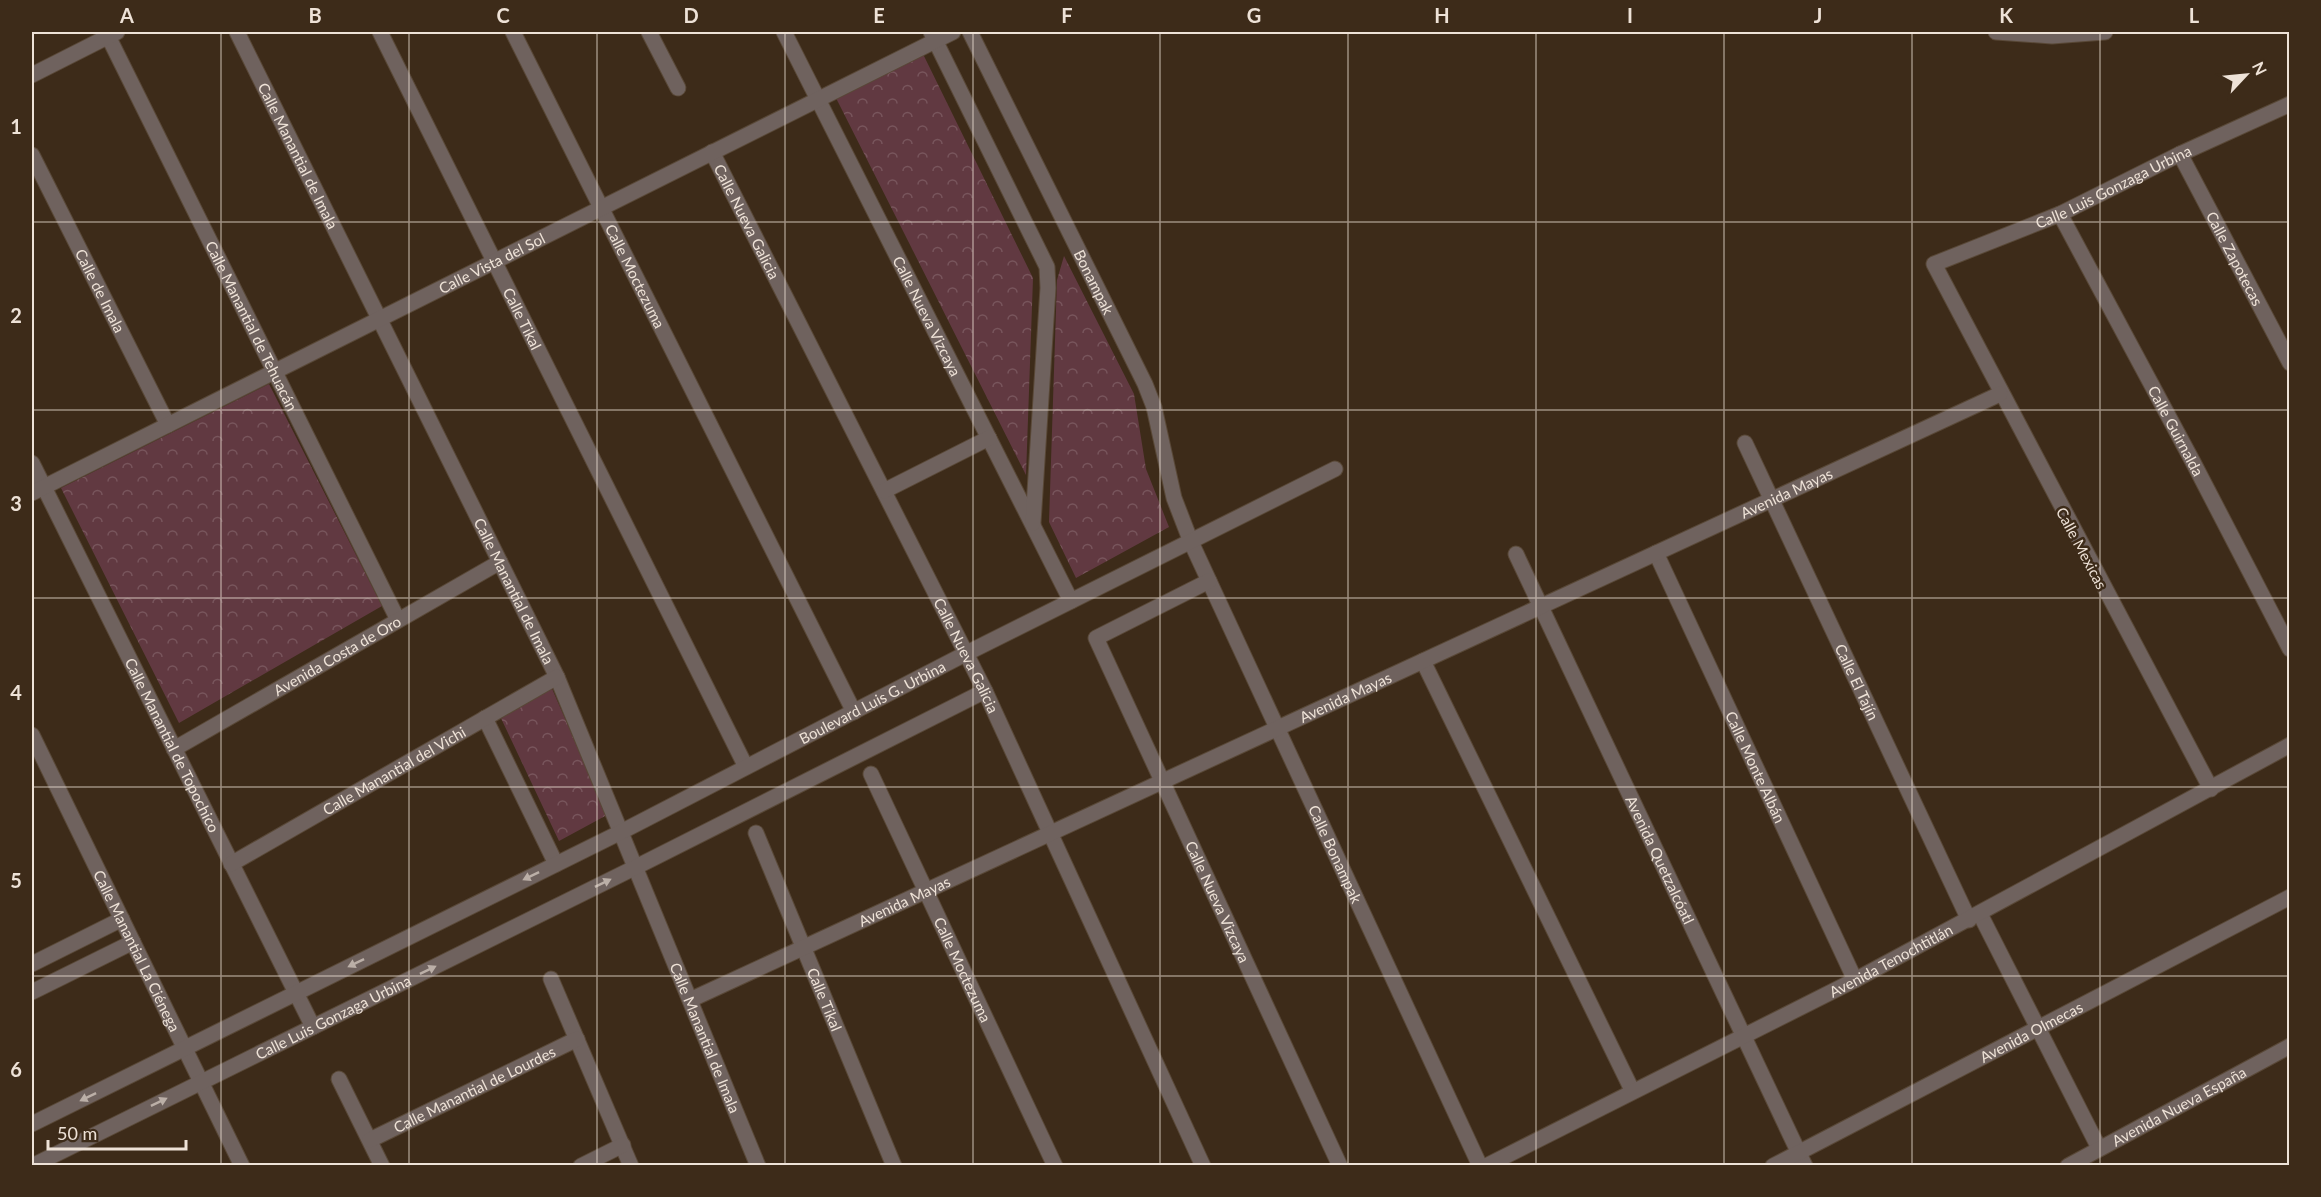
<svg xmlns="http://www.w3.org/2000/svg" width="2321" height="1197" viewBox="0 0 2321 1197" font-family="Lato,sans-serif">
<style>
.park{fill:url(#park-crowns)}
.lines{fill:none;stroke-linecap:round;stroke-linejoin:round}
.minor-casing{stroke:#594837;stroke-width:17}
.minor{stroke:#6f625e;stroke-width:15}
.oneway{fill:#bbafa7}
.grid{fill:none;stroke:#eee2d7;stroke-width:1.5;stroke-opacity:0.55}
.labels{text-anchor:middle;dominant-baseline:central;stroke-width:5;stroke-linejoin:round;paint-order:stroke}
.street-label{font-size:15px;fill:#eee2d7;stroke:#3d2b19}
.neatline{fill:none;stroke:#eee2d7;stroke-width:2}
.grid-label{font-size:20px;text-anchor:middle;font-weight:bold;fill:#eee2d7}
</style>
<defs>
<pattern id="park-crowns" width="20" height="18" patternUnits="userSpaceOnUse" patternTransform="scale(1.5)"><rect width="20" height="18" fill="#613941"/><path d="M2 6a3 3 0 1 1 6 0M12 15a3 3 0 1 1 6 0" fill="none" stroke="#78555c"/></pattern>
</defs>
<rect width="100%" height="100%" fill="#3d2b19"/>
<path class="park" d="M 923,54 L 1033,278 L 1026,475 L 836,98 Z
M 1064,256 L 1134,394 L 1146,469 L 1169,527 L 1076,578 L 1049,522 L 1057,280 Z
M 269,384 L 382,606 L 179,723 L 61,488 Z
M 550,684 L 607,815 L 559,841 L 499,714 Z"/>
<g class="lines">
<defs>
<g id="minor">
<path id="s1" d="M 106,32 L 398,620"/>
<path id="s2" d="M 237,32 L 557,677 L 758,1166"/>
<path id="s3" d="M 380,32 L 746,767"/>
<path id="s4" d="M 513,32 L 854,712"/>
<path d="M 649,32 L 678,88"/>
<path id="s5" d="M 784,32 L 1071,601"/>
<path d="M 931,32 L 1047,267 L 1048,288 L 1033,523"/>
<path id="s6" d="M 970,32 L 1145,384 L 1154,407 L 1174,498 L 1191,542 L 1480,1166"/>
<path d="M 1996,32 L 2052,36 L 2105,32"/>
<path d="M 32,75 L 117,32"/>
<path id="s7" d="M 712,152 L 985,691 L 1203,1166"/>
<path id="s8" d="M 2180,154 L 2290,363"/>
<path id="s9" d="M 32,155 L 168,425"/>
<path id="s10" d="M 2060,214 L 2193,462 L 2290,649"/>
<path id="s11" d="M 1745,443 L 1969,920"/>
<path id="s12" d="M 32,463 L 313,1027"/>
<path d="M 884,491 L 989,438"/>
<path id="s13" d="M 32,493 L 953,32"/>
<path id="s14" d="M 1656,553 L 1855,980"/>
<path id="s15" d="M 1516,554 L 1805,1166"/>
<path id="s16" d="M 1209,581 L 1096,638 L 1340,1166"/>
<path d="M 1423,661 L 1632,1090"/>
<path d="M 485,718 L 556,864"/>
<path id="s17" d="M 32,735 L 242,1166"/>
<path id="s18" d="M 174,749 L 500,562"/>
<path id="s19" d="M 871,774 L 1055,1166"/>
<path id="s20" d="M 2211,789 L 1934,264 L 2060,214 L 2180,154 L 2290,104"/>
<path id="s21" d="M 756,833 L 894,1166"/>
<path id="s22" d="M 231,864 L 557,677"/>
<path d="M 1980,914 L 2099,1148"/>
<path d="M 32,964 L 122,919"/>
<path d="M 551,979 L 631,1166"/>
<path d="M 32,992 L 133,942"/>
<path id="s23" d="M 690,1000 L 2000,394"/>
<path d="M 339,1079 L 382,1166"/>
<path id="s24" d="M 32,1124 L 621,832 L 967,653 L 1335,469"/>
<path id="s25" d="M 370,1140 L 577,1039"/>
<path id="s26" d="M 32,1166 L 636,867 L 985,691"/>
<path d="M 581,1166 L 623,1145"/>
<path id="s27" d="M 1486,1166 L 1855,980 L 2290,745"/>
<path id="s28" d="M 1773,1166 L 2290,897"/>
<path id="s29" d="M 2068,1166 L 2290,1046"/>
</g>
</defs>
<use href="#minor" class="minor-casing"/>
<use href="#minor" class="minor"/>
</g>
<defs><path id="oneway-solid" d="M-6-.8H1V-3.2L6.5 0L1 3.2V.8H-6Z" transform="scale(1.5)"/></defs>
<g class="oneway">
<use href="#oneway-solid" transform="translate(531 876) rotate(154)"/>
<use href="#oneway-solid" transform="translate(603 883) rotate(-26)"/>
<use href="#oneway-solid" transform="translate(356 963) rotate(154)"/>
<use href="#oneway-solid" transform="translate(428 970) rotate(-26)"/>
<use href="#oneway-solid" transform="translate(88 1097) rotate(154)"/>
<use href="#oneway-solid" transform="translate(159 1102) rotate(-26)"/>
</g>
<path class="grid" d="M 221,32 L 221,1166M 409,32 L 409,1166M 597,32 L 597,1166M 785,32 L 785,1166M 973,32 L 973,1166M 1160,32 L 1160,1166M 1348,32 L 1348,1166M 1536,32 L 1536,1166M 1724,32 L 1724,1166M 1912,32 L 1912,1166M 2100,32 L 2100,1166M 32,222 L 2290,222M 32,410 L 2290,410M 32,598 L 2290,598M 32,787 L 2290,787M 32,976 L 2290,976"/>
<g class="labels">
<g class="street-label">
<text stroke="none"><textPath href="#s2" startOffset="138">Calle Manantial de Imala</textPath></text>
<text stroke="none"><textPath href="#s20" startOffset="789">Calle Luis Gonzaga Urbina</textPath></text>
<text stroke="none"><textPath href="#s7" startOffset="78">Calle Nueva Galicia</textPath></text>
<text stroke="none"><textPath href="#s8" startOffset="118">Calle Zapotecas</textPath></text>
<text stroke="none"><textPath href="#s13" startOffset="514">Calle Vista del Sol</textPath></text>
<text stroke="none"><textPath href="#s4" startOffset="273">Calle Moctezuma</textPath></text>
<text stroke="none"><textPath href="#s6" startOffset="279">Bonampak</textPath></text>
<text stroke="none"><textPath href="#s9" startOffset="152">Calle de Imala</textPath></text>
<text stroke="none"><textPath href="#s5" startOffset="318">Calle Nueva Vizcaya</textPath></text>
<text stroke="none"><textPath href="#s3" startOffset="320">Calle Tikal</textPath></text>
<text stroke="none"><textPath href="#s1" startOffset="328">Calle Manantial de Tehuacán</textPath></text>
<text stroke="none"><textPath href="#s10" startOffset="246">Calle Guirnalda</textPath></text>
<text stroke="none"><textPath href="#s23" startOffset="1208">Avenida Mayas</textPath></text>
<text transform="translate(2082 548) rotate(62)">Calle Mexicas</text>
<text stroke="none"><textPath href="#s2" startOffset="624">Calle Manantial de Imala</textPath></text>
<text stroke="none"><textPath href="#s18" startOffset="188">Avenida Costa de Oro</textPath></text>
<text stroke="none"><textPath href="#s7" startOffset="564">Calle Nueva Galicia</textPath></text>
<text stroke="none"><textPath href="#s11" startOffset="264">Calle El Tajín</textPath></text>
<text stroke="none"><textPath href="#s23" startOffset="722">Avenida Mayas</textPath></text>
<text stroke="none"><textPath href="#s24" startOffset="940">Boulevard Luis G. Urbina</textPath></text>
<text stroke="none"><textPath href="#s12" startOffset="315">Calle Manantial de Topochico</textPath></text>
<text stroke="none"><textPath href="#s14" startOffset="236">Calle Monte Albán</textPath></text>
<text stroke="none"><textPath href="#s22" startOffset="188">Calle Manantial del Vichi</textPath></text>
<text stroke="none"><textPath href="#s6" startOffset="902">Calle Bonampak</textPath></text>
<text stroke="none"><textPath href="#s15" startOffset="338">Avenida Quetzalcóatl</textPath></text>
<text stroke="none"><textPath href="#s23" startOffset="236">Avenida Mayas</textPath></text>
<text stroke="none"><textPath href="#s16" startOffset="417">Calle Nueva Vizcaya</textPath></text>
<text stroke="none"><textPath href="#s17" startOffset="240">Calle Manantial La Ciénega</textPath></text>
<text stroke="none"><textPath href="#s27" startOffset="454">Avenida Tenochtitlán</textPath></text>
<text stroke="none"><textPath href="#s19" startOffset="216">Calle Moctezuma</textPath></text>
<text stroke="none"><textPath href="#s21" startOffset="180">Calle Tikal</textPath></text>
<text stroke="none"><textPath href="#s26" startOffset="336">Calle Luis Gonzaga Urbina</textPath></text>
<text stroke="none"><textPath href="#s28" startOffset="291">Avenida Olmecas</textPath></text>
<text stroke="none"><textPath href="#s2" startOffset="1110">Calle Manantial de Imala</textPath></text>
<text stroke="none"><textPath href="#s25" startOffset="116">Calle Manantial de Lourdes</textPath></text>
<text stroke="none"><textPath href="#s29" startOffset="126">Avenida Nueva España</textPath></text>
</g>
</g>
<rect width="2321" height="1197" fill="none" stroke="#3d2b19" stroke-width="66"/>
<g transform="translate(2246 75) rotate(64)" stroke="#3d2b19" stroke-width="4.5" paint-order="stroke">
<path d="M0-4.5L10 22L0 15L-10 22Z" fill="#eee2d7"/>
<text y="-9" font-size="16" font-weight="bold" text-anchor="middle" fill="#eee2d7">N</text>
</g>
<path d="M48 1140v9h138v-9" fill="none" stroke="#eee2d7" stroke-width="3"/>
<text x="57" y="1140" font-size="18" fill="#eee2d7" stroke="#3d2b19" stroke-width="4.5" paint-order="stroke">50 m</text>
<rect x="33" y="33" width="2255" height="1131" class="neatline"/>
<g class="grid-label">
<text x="127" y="23">A</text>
<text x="315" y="23">B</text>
<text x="503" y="23">C</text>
<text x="691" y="23">D</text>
<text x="879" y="23">E</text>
<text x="1067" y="23">F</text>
<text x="1254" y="23">G</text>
<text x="1442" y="23">H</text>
<text x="1630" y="23">I</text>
<text x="1818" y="23">J</text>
<text x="2006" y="23">K</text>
<text x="2194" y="23">L</text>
<text x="16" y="134">1</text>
<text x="16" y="323">2</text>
<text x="16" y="511">3</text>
<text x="16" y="700">4</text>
<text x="16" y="888">5</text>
<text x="16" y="1077">6</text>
</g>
</svg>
